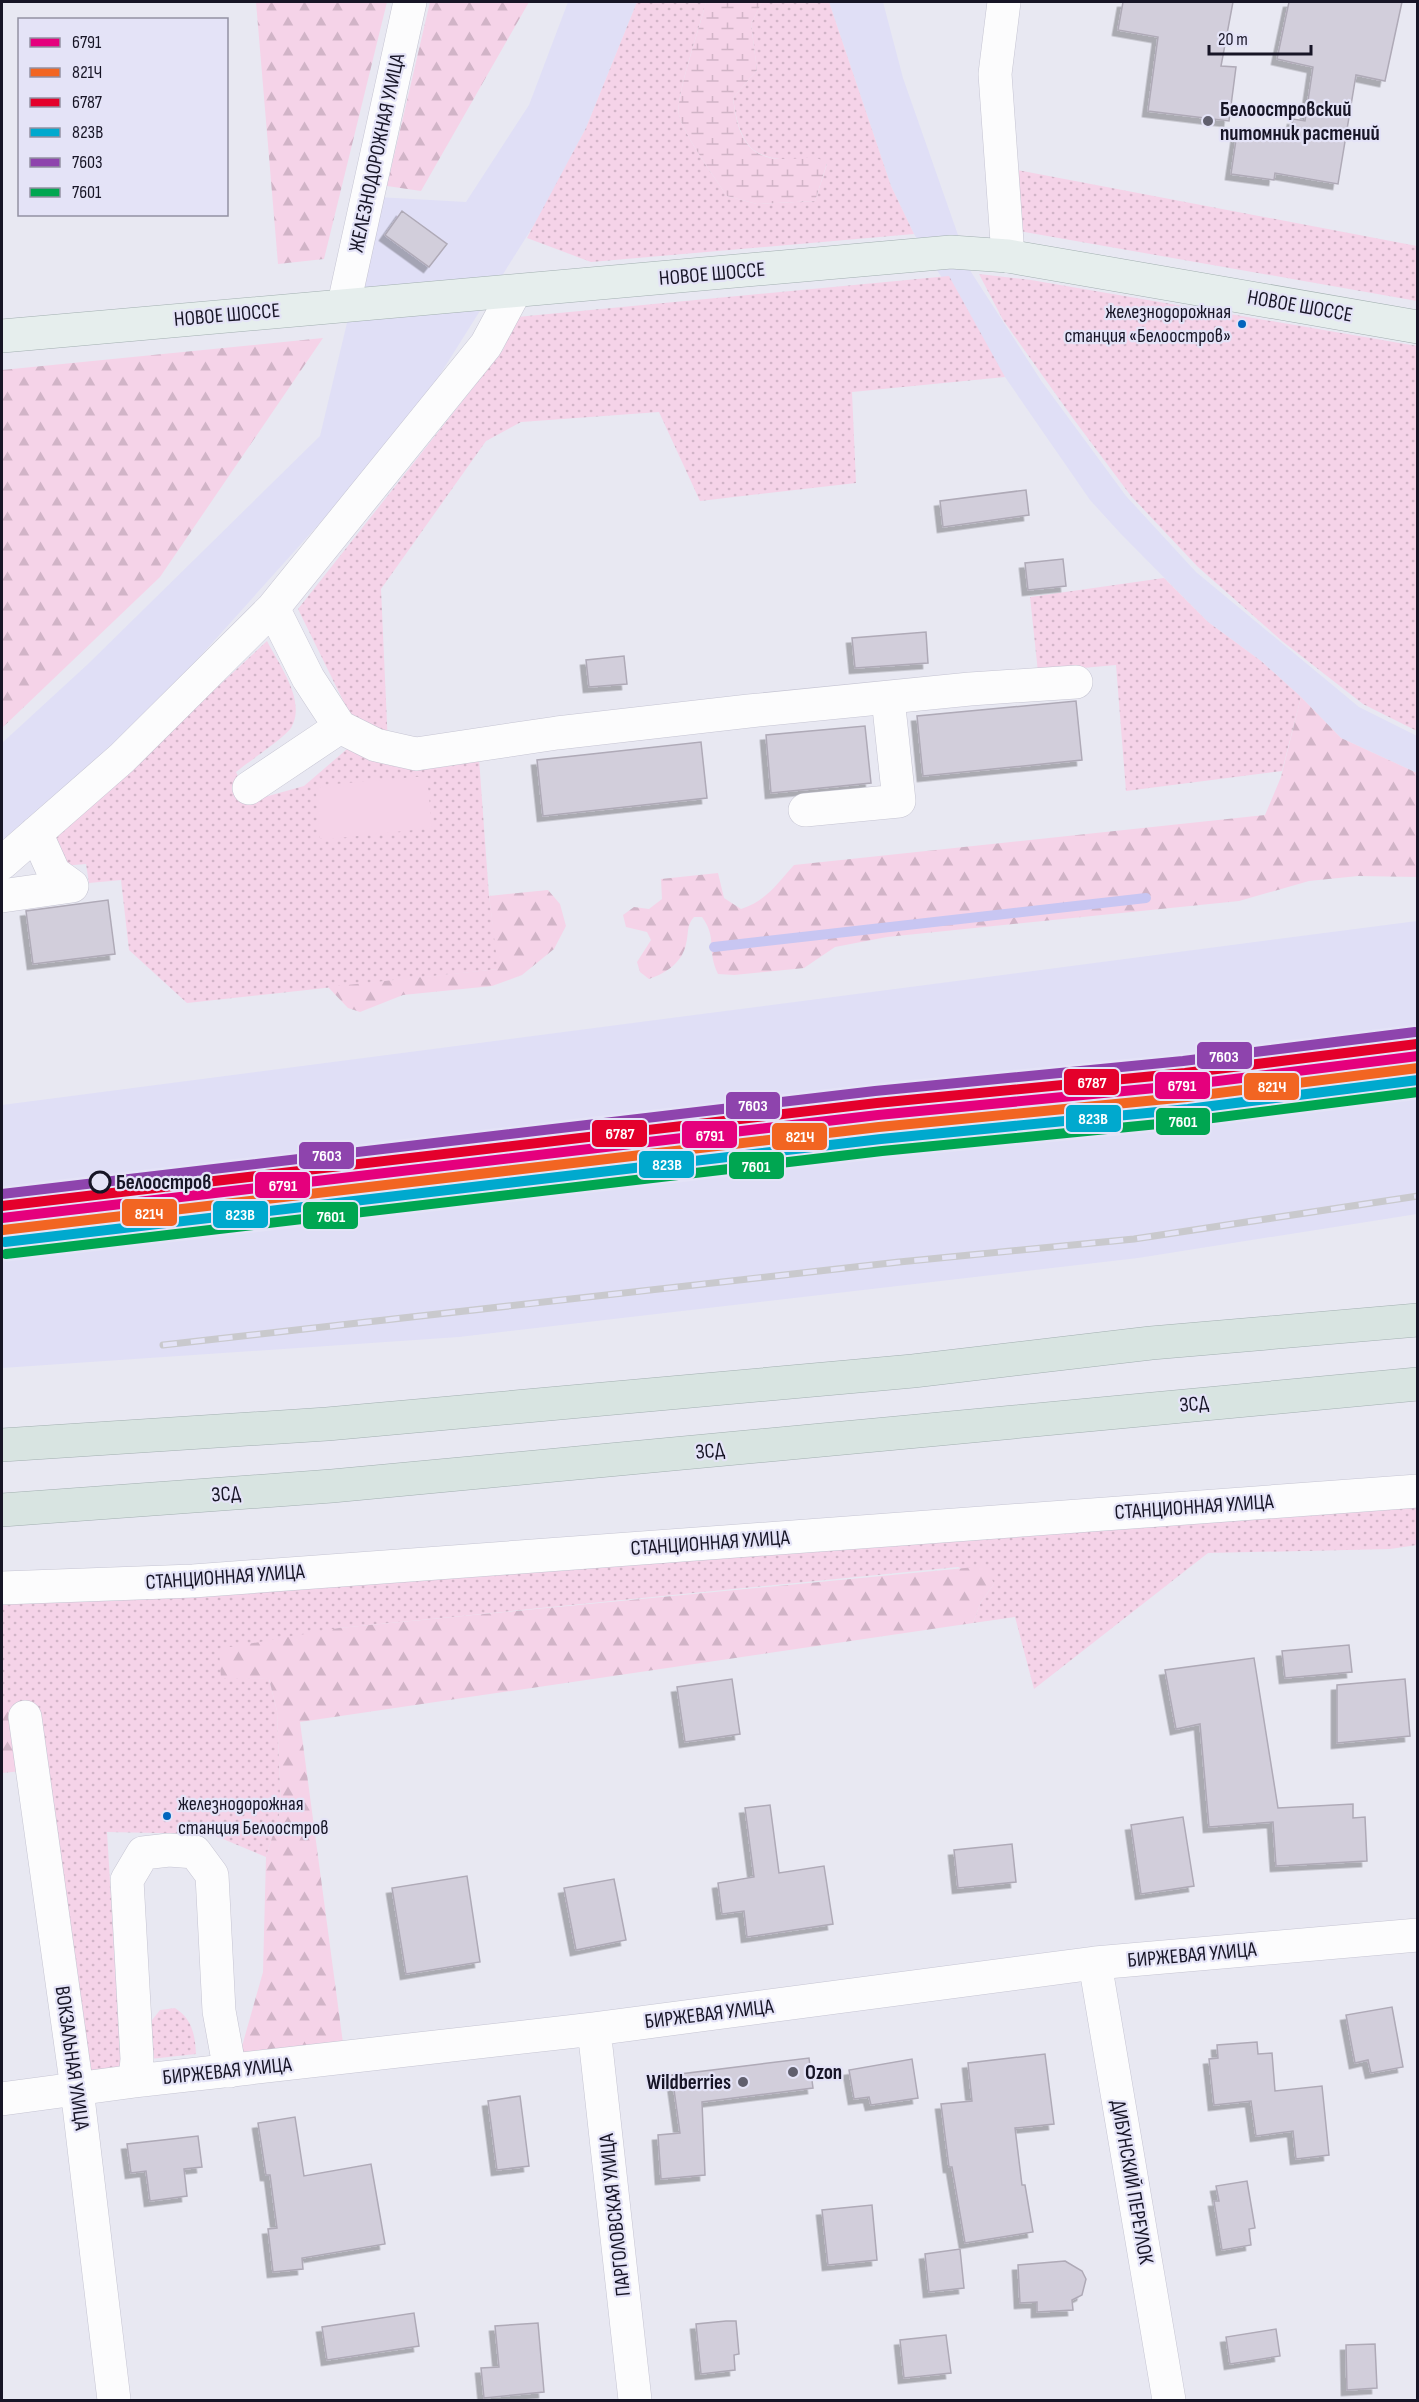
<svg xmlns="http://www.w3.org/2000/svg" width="1419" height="2402" viewBox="0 0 1419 2402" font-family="'Sofia Sans Condensed',sans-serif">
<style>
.built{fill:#e0dff6}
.grass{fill:url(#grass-dots)}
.forest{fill:url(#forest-firs)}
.wetland{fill:url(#wetland-marsh)}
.park{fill:#f5d3e8}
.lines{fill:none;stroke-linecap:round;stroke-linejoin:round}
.stream{stroke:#c8c6f2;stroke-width:10}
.building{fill:#d2cedb;stroke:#afaab7;stroke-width:1.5;filter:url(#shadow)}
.minor-casing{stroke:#c5c4d2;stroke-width:34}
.major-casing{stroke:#a2afb0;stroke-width:34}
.highway-casing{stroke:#a2afb0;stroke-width:34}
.minor{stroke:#fcfcfd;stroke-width:33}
.major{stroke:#e6eeed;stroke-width:33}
.highway{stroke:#d8e4e1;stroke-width:33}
.rail-casing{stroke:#c9c9cd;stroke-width:7}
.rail{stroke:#e4e3f7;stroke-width:4.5;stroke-dasharray:14;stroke-linecap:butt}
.rail-1-casing{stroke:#e4e3f7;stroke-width:15}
.rail-2-casing{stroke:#e4e3f7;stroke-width:15}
.rail-3-casing{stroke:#e4e3f7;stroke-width:15}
.rail-4-casing{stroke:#e4e3f7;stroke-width:15}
.rail-5-casing{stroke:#e4e3f7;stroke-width:15}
.rail-6-casing{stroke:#e4e3f7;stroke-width:15}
.rail-1{stroke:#e5007d;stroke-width:10}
.rail-2{stroke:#f26522;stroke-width:10}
.rail-3{stroke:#e4002b;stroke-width:10}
.rail-4{stroke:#00a9ce;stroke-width:10}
.rail-5{stroke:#8e44ad;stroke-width:10}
.rail-6{stroke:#00a651;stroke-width:10}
.poi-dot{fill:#605f6d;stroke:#e4e3f7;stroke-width:2}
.bus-dot{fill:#0065bd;stroke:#e4e3f7;stroke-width:2}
.stop-dot{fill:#e4e3f7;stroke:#171526;stroke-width:3}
.labels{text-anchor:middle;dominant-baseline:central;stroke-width:4.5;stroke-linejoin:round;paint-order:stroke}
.bus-label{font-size:20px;fill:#171526;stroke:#e4e3f7;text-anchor:end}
.poi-label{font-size:21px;font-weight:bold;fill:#171526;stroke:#e4e3f7;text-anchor:start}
.street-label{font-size:21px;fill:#171526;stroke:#e4e3f7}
.stop-label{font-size:21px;font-weight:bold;fill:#171526;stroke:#e4e3f7;text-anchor:start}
.line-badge{stroke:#e4e3f7;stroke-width:2}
.badge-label{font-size:16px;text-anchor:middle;font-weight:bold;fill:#fff}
</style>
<defs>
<pattern id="grass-dots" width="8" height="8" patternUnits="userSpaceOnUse" patternTransform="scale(1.5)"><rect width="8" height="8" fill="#f5d3e8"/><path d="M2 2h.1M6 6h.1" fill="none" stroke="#d1b4c7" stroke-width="1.8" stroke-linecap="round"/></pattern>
<pattern id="forest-firs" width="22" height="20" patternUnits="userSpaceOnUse" patternTransform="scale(1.5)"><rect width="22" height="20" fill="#f5d3e8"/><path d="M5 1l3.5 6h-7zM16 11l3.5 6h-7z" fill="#d1b4c7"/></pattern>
<pattern id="wetland-marsh" width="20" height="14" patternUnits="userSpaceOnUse" patternTransform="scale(1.5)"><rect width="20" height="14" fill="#f5d3e8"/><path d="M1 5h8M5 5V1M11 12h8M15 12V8" fill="none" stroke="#d1b4c7"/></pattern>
<filter id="shadow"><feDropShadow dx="-5.5" dy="5.5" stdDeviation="0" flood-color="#0004"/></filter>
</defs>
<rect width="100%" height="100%" fill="#e8e8f2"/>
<path class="built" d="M 568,2 L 637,2 L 586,128 L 542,212 L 409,424 L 150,712 L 2,844 L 2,743 L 88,664 L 320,436 L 377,197 L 466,202 L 529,105 Z
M 829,2 L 883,2 L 903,78 L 971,272 L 1042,382 L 1126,496 L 1196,572 L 1359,707 L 1417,736 L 1417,773 L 1341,738 L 1301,697 L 1261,661 L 1208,622 L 1121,534 L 1090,500 L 1005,377 L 914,234 L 891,186 Z
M 1417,921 L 1417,1214 L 1138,1258 L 459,1337 L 2,1368 L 2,1105 Z"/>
<path class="grass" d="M 637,2 L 706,2 C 701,24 675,97 679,115 C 684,135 715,178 727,196 L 757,204 L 815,201 L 827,164 C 768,155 743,170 733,98 L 757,70 L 751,24 L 762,2 L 829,2 L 891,186 L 914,234 L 591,262 L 527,238 L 586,128 Z
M 1002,167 L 1417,246 L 1417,301 L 1008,229 Z
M 979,274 L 1031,280 L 1417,346 L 1417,731 L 1363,704 L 1282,641 L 1198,567 L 1131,496 L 1072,417 L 1003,320 Z
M 949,276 L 1005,377 L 852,392 L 856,483 L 700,501 L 659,412 L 521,422 L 486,441 L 381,589 L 388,746 L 478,745 L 489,896 L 499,969 L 187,1003 L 129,950 L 121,880 L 89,883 L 86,864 L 62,866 L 55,829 L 156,744 L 267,641 C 279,665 307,701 291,728 C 284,738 248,762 236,772 L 250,801 L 304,786 L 361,737 L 298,609 L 503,350 L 517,317 Z
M 1164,578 L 1208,622 L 1261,661 L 1301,697 L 1282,771 L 1126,791 L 1116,665 L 1038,672 L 1030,597 Z
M 1417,1491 L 1417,1545 L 1390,1549 L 1208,1553 L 1034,1689 L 1015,1617 L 973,1623 L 981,1602 L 994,1584 L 958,1567 L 339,1628 L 221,1677 L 269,1679 L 277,1711 L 281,1809 L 266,1857 L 211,1834 L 107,1832 L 121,2064 L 127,2082 L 81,2088 L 25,1721 L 2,1699 L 2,1588 Z
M 175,2008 C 192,2019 195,2034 196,2054 L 150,2059 L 149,2024 L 160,2010 Z"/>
<path class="forest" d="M 256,2 L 387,2 L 324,259 L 278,264 Z
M 430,2 L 529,2 L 421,191 L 387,186 Z
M 323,338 L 160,577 L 2,728 L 2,370 Z
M 1301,697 L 1341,738 L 1417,773 L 1417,877 L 1358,876 L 1309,881 L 1239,901 L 887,937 L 835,947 L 804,968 L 734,975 L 718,974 C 706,949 718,939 702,917 L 694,917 C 686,926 689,933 686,944 C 682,963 666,973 649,979 L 640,972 L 637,962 L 651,940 L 647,932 L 626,927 L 623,915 L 634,907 L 649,909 L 662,899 L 661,879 L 718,873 L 724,898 L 741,909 C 766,901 777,884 794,865 L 1265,815 L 1281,777 Z
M 548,890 L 560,904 L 566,926 L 554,949 L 522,975 L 492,986 L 403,995 L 360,1012 L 348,1008 L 328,987 L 498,969 L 489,896 Z
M 986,1566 L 994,1584 L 981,1602 L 973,1623 L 300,1722 L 345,2058 L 235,2071 L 263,1972 L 266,1857 L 281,1809 L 277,1711 L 269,1679 L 221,1678 L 219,1649 L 339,1628 Z
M 2,1699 L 25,1721 L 32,1770 L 2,1773 Z"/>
<path class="wetland" d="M 706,2 L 762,2 L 751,24 L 757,70 L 733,98 C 738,137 747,162 792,159 C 807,158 814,155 827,163 L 815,201 L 757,204 L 727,196 C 715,178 684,135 679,115 C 675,98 701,24 706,2 Z"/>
<path class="park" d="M 427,776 L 432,828 L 330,839 L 320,838 L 316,790 L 324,785 Z"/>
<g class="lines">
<path class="stream" d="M 714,947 L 1146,898"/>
</g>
<path class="building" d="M 1123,2 L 1233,2 L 1221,66 L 1236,67 L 1229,121 L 1148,111 L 1158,37 L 1118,30 Z
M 1289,2 L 1402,2 L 1385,81 L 1356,75 L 1338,184 L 1275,173 L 1274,180 L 1231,174 L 1237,133 L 1289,140 L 1293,119 L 1305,121 L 1313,67 L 1277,59 Z
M 402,211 L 447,244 L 429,267 L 385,235 Z
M 1026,490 L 1029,515 L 943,527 L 940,501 Z
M 1063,559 L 1066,586 L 1028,590 L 1025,563 Z
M 926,632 L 928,663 L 855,668 L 852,638 Z
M 624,656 L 627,684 L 589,687 L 586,660 Z
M 1076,701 L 1082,760 L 923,776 L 917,716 Z
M 865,726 L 871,783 L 771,793 L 766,735 Z
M 701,742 L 707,798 L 543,816 L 537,760 Z
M 108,900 L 115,954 L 33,964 L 26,911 Z
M 1349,1645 L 1352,1672 L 1285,1678 L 1282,1651 Z
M 1254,1658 L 1278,1808 L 1353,1804 L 1353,1818 L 1365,1817 L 1367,1861 L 1276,1866 L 1273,1822 L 1209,1827 L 1200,1724 L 1176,1729 L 1165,1670 Z
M 732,1679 L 740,1734 L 685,1742 L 677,1687 Z
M 1405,1679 L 1410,1736 L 1337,1743 L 1337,1685 Z
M 770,1805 L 779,1873 L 824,1866 L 833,1924 L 747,1937 L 744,1911 L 722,1914 L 718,1883 L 754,1877 L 745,1808 Z
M 1183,1817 L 1194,1886 L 1141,1894 L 1131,1825 Z
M 1012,1844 L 1016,1882 L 958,1888 L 954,1850 Z
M 467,1876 L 480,1962 L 406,1974 L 392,1888 Z
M 614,1879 L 626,1940 L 576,1950 L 564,1888 Z
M 1392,2007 L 1403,2067 L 1371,2073 L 1368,2060 L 1355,2063 L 1346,2015 Z
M 1257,2042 L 1258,2054 L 1272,2053 L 1275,2091 L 1322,2086 L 1329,2155 L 1296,2159 L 1293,2131 L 1256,2136 L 1251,2101 L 1214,2105 L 1209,2059 L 1218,2058 L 1217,2045 Z
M 1045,2054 L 1054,2124 L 1015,2128 L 1022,2185 L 1025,2185 L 1033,2232 L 965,2243 L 952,2167 L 949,2167 L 941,2104 L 972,2101 L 968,2063 Z
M 809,2058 L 813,2088 L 702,2102 L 705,2175 L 661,2179 L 658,2135 L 680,2133 L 672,2075 Z
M 912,2059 L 918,2098 L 871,2105 L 869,2097 L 854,2099 L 849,2070 Z
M 520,2096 L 529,2166 L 497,2170 L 488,2101 Z
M 295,2117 L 304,2176 L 371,2164 L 385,2244 L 302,2258 L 303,2269 L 273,2272 L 268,2229 L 277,2228 L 270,2175 L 266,2175 L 258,2123 Z
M 198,2136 L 202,2167 L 184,2169 L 187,2196 L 150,2201 L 146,2171 L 131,2173 L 127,2144 Z
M 1247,2181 L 1255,2228 L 1249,2229 L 1251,2245 L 1222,2250 L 1214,2201 L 1219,2201 L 1216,2186 Z
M 872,2205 L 877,2260 L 828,2265 L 822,2210 Z
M 960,2249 L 964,2288 L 929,2292 L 925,2254 Z
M 1065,2261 L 1082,2271 L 1086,2279 L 1082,2295 L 1072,2300 L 1073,2310 L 1037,2312 L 1037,2302 L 1020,2303 L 1018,2265 Z
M 414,2313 L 419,2346 L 327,2360 L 322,2327 Z
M 726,2321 L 736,2321 L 739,2354 L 734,2355 L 735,2370 L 701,2374 L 696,2324 Z
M 538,2323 L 544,2392 L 484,2398 L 481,2368 L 499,2367 L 495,2326 Z
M 1276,2329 L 1280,2356 L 1230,2364 L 1226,2337 Z
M 946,2335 L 951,2373 L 904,2378 L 900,2340 Z
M 1375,2344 L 1377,2388 L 1347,2390 L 1346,2345 Z"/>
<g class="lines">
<defs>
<path id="minor" d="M 1004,2 L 995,74 L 1008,256
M 344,304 L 410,2
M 273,608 L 308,678 L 340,727 L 376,745 L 416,754 L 557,733 L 749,711 L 970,689 L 1076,682
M 249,788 L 340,727
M 805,810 L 899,801 L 888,698
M 2,863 L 122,758 L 273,608 L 486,345 L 514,293
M 2,896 L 72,886 L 54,873 L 36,833
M 2,1588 L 193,1581 L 1418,1491
M 25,1717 L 77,2089 L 114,2400
M 1095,1963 L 1169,2400
M 594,2029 L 635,2400
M 135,2081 L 137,2059 L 127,1880 L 143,1853 L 169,1850 L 195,1852 L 212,1875 L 219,2011 L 230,2071
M 2,2099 L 135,2081 L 594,2029 L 1095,1963 L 1418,1935"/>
<path id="major" d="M 2,336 L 951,252 L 1008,256 L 1418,327"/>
<path id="highway" d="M 2,1445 L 327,1424 L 913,1371 L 1151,1343 L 1418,1320
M 2,1510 L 332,1486 L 1418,1384"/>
</defs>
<use href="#minor" class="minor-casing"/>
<use href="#major" class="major-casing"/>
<use href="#highway" class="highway-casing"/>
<use href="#minor" class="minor"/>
<use href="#major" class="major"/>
<use href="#highway" class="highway"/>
<defs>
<path id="rail" d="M 163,1345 L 899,1262 L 1134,1239 L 1418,1196"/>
</defs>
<use href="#rail" class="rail-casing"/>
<use href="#rail" class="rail"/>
<defs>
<path id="rail-1" d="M 2,1218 L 878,1115 L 1186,1085 L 1418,1056"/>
<path id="rail-2" d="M 3,1230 L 879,1127 L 1187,1097 L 1418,1068"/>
<path id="rail-3" d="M 2,1206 L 877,1103 L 1185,1073 L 1417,1044"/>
<path id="rail-4" d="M 5,1242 L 881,1139 L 1188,1109 L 1418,1080"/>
<path id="rail-5" d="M 2,1194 L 875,1091 L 1183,1061 L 1415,1032"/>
<path id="rail-6" d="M 6,1254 L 882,1151 L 1189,1121 L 1418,1092"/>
</defs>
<use href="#rail-1" class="rail-1-casing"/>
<use href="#rail-2" class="rail-2-casing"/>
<use href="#rail-3" class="rail-3-casing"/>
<use href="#rail-4" class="rail-4-casing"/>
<use href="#rail-5" class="rail-5-casing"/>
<use href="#rail-6" class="rail-6-casing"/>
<use href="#rail-1" class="rail-1"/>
<use href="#rail-2" class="rail-2"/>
<use href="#rail-3" class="rail-3"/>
<use href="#rail-4" class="rail-4"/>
<use href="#rail-5" class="rail-5"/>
<use href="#rail-6" class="rail-6"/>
</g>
<g class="poi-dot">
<circle cx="1208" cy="121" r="6"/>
<circle cx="793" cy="2072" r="6"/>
<circle cx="743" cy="2082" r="6"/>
</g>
<g class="bus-dot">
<circle cx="1242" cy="324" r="5"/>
<circle cx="167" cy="1816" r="5"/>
</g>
<circle class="stop-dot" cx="100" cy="1182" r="10"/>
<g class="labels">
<g class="bus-label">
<text x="1231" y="312">железнодорожная<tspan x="1231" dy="24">станция «Белоостров»</tspan></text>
<text x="178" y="1804" text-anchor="start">железнодорожная<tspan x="178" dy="24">станция Белоостров</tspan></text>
</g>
<g class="poi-label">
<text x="1220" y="109">Белоостровский<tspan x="1220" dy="24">питомник растений</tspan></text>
<text x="805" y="2072">Ozon</text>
<text x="731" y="2082" text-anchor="end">Wildberries</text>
</g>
<g class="street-label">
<text transform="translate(377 153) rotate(-78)">ЖЕЛЕЗНОДОРОЖНАЯ УЛИЦА</text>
<text transform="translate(712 274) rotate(-5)">НОВОЕ ШОССЕ</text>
<text transform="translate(1300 306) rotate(10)">НОВОЕ ШОССЕ</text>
<text transform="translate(227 315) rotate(-5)">НОВОЕ ШОССЕ</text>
<text transform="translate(1194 1404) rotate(-5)">ЗСД</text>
<text transform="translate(710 1451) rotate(-5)">ЗСД</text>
<text transform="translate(226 1494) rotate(-4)">ЗСД</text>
<text transform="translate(1194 1507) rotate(-4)">СТАНЦИОННАЯ УЛИЦА</text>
<text transform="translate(710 1543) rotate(-4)">СТАНЦИОННАЯ УЛИЦА</text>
<text transform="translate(225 1577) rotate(-4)">СТАНЦИОННАЯ УЛИЦА</text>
<text transform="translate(1192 1955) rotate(-5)">БИРЖЕВАЯ УЛИЦА</text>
<text transform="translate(709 2014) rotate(-7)">БИРЖЕВАЯ УЛИЦА</text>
<text transform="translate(72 2058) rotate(82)">ВОКЗАЛЬНАЯ УЛИЦА</text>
<text transform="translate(227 2071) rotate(-6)">БИРЖЕВАЯ УЛИЦА</text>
<text transform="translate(1132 2182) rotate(80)">ДИБУНСКИЙ ПЕРЕУЛОК</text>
<text transform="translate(615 2215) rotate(-96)">ПАРГОЛОВСКАЯ УЛИЦА</text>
</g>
<g class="stop-label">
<text x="116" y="1182">Белоостров</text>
</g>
</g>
<g class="line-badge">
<rect x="1196" y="1041" width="57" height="29" rx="6" fill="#8e44ad"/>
<rect x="1063" y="1068" width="57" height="28" rx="6" fill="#e4002b"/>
<rect x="1154" y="1071" width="57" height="29" rx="6" fill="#e5007d"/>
<rect x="1243" y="1072" width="57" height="29" rx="6" fill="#f26522"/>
<rect x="725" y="1091" width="56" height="29" rx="6" fill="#8e44ad"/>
<rect x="1065" y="1104" width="57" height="29" rx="6" fill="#00a9ce"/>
<rect x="1155" y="1107" width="56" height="29" rx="6" fill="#00a651"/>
<rect x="591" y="1119" width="57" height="29" rx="6" fill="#e4002b"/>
<rect x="681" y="1120" width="57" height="29" rx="6" fill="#e5007d"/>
<rect x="771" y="1122" width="57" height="29" rx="6" fill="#f26522"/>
<rect x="298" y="1141" width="57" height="29" rx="6" fill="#8e44ad"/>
<rect x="638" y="1150" width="57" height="29" rx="6" fill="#00a9ce"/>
<rect x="728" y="1151" width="57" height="29" rx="6" fill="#00a651"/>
<rect x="254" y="1171" width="57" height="28" rx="6" fill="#e5007d"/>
<rect x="121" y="1198" width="57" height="29" rx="6" fill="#f26522"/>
<rect x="212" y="1200" width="57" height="29" rx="6" fill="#00a9ce"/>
<rect x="302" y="1201" width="57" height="29" rx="6" fill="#00a651"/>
</g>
<g class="badge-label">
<text x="1224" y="1062">7603</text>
<text x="1092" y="1088">6787</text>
<text x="1182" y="1091">6791</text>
<text x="1272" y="1092">821Ч</text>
<text x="753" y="1111">7603</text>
<text x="1093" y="1124">823В</text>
<text x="1183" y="1127">7601</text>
<text x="620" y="1139">6787</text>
<text x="710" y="1141">6791</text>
<text x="800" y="1142">821Ч</text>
<text x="327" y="1161">7603</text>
<text x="667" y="1170">823В</text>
<text x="756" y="1172">7601</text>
<text x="283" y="1191">6791</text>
<text x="149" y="1219">821Ч</text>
<text x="240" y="1220">823В</text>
<text x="331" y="1222">7601</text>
</g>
<rect width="1419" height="2402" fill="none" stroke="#171526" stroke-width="6"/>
<rect x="18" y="18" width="210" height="198" fill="#e4e3f7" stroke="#9291a3" stroke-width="1.5"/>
<rect x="30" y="38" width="30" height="9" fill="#e5007d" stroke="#9291a3" stroke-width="1.5"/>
<text x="72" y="48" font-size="18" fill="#171526">6791</text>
<rect x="30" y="68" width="30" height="9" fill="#f26522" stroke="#9291a3" stroke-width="1.5"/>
<text x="72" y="78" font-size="18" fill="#171526">821Ч</text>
<rect x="30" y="98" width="30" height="9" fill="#e4002b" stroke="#9291a3" stroke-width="1.5"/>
<text x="72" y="108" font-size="18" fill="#171526">6787</text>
<rect x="30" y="128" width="30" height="9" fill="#00a9ce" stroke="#9291a3" stroke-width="1.5"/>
<text x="72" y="138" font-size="18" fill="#171526">823В</text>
<rect x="30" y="158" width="30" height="9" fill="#8e44ad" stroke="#9291a3" stroke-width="1.5"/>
<text x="72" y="168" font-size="18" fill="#171526">7603</text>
<rect x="30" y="188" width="30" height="9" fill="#00a651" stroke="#9291a3" stroke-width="1.5"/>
<text x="72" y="198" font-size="18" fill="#171526">7601</text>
<path d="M1209 45v9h102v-9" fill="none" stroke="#171526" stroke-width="3"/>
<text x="1218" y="45" font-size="18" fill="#171526" stroke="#e4e3f7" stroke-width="4.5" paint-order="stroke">20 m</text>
</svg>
